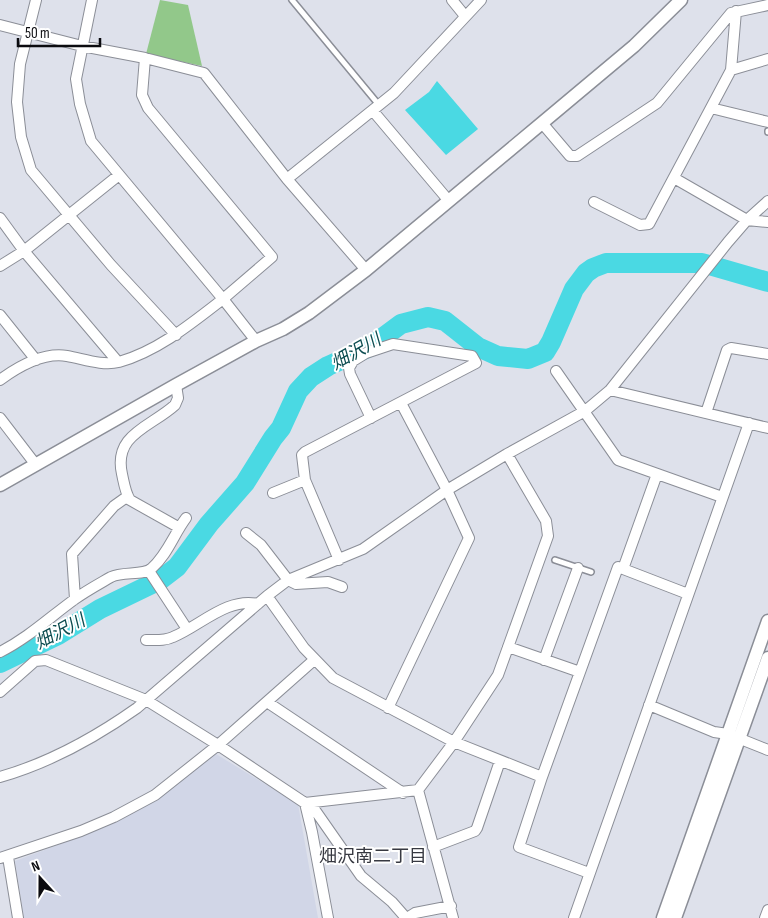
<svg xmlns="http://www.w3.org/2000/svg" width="768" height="918" viewBox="0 0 768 918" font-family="'Sofia Sans Condensed','Noto Sans JP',sans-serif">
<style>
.built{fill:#d1d6e7}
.green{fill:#92c88a}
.water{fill:#4ad9e3}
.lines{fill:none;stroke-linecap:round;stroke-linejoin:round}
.river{stroke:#4ad9e3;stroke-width:20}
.service-casing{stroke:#8b8e97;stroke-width:8}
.minor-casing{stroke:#8b8e97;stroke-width:12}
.tertiary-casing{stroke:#8b8e97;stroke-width:15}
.service{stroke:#fff;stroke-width:5}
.minor{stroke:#fff;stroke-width:10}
.tertiary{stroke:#fff;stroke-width:12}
.labels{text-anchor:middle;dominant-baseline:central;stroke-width:4;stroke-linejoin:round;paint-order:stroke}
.water-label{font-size:18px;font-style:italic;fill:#0c4c50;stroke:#fff}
.neighbourhood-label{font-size:18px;fill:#373941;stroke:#fff}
</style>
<rect width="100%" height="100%" fill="#dee1eb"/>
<path class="built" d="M 216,754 L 298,804 L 318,918 L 24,918 L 15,861 L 93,832 L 163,794 Z"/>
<path class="green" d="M 160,0 L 188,5 L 202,66 L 146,54 Z"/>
<path class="water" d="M 437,81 L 478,129 L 446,155 L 405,110 L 429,92 Z"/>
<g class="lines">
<path class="river" d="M 0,663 L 58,635 L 100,609 L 160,580 L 177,567 L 209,524 L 245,483 L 273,438 L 281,428 L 298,391 L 311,377 L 328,366 L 370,347 L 401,324 L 428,317 L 445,321 L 478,347 L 498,356 L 528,359 L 545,352 L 551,342 L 574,289 L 586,273 L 593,268 L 606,263 L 702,263 L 768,282"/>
<defs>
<path id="service" d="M 292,0 L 379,105
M 768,131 L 768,132
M 555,560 L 591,572"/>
<path id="minor" d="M 36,0 L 20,64 L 17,102 L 21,137 L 31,170 L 111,265 L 176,335
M 452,0 L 465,16
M 0,25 L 82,46 L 145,58 L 204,73 L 287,179 L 366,270
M 145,58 L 142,95 L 148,108 L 272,257 L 223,299 L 256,341
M 731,70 L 768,59
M 711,108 L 768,122
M 373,111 L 449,201
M 542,123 L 570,156 L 577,156 L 657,103 L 731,13 L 768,5
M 674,178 L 747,220 L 768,222
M 287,179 L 394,93 L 481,0
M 594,202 L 640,225 L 649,224 L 731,70 L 736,11
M 0,218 L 24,251 L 118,362
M 0,266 L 24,251 L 119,175
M 0,315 L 36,360
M 556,371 L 618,460 L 722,497
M 0,380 C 19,366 43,352 67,356 C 84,359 102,366 119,362 C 158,351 192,323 223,299 L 91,141 L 80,104 L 76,79 L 92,0
M 176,385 L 178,398 L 175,405 C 151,427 113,434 122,474 C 124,483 125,492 130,500 L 178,527
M 610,390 L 768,428
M 706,413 L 727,350 L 731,348 L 768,354
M 0,418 L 36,465
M 273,493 L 305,480
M 246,533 L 261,545 L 288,580 L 296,584 L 328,582 L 342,587
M 339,560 L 305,480 L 302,455 L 305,452 L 476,363 L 472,356 L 393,344 L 366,353 L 353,361 L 349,368 L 350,374 L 371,418
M 623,569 L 657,474
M 149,571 L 187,629
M 267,596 L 304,648 L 333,678 L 454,742 L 542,777
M 75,599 L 72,554 L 114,506 L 128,496
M 146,640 C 156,640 165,641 173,637 C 200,626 227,597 258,604
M 508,647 L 580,672
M 0,652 C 28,638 50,617 75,599 C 86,591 99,584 111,577 C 123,571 144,576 152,568 C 167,555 174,534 186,518
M 544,660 L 578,568
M 0,692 L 35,661 L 46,660 L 146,700 L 218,745 L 305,803 L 418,790 L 454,742 L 498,675 L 548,536 L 546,521 L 507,454
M 267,702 L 403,793
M 649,705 L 714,732 L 728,734 L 768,750
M 388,708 L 469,538 L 447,490 L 401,403
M 0,777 C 49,763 96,737 137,708 L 267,596 L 288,580 L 363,549 L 447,490 L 507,454 L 585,411 L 610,390 L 728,242 L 747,220 L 768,201
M 418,790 L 453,918
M 305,803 L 312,832 L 328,918
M 310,803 L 361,876 L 392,902 L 406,918
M 433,847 L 475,831 L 477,828 L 500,761
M 8,857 L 18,918
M 0,858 L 81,831 L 114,817 L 155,795 L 218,745 L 314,660
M 589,873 L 519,847 L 542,777 L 618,567 L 688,594
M 407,918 L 415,913 L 451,906
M 574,918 L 749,423
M 765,918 L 768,910"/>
<path id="tertiary" d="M 0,485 L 176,385 L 256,341 L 283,329 L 309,313 L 366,270 L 542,123 L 634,46 L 681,0
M 663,918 L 768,621
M 675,918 L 768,658"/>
</defs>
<use href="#service" class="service-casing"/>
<use href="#minor" class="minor-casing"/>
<use href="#tertiary" class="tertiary-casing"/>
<use href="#service" class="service"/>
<use href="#minor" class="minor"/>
<use href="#tertiary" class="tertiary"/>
</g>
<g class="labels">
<g class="water-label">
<text transform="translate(356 352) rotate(-30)">畑沢川</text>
<text transform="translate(60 632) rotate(-28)">畑沢川</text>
</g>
<g class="neighbourhood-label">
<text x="373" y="856">畑沢南二丁目</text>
</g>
</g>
<g transform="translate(40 878) rotate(339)" stroke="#ffffff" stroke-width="4" paint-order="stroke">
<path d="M0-4L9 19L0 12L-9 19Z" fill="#0b0b0f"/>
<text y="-8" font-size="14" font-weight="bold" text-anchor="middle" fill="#0b0b0f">N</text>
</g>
<path d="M18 38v8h82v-8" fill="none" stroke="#0b0b0f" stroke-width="2.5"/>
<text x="25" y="38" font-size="15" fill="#0b0b0f" stroke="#ffffff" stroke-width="4" paint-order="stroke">50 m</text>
</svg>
